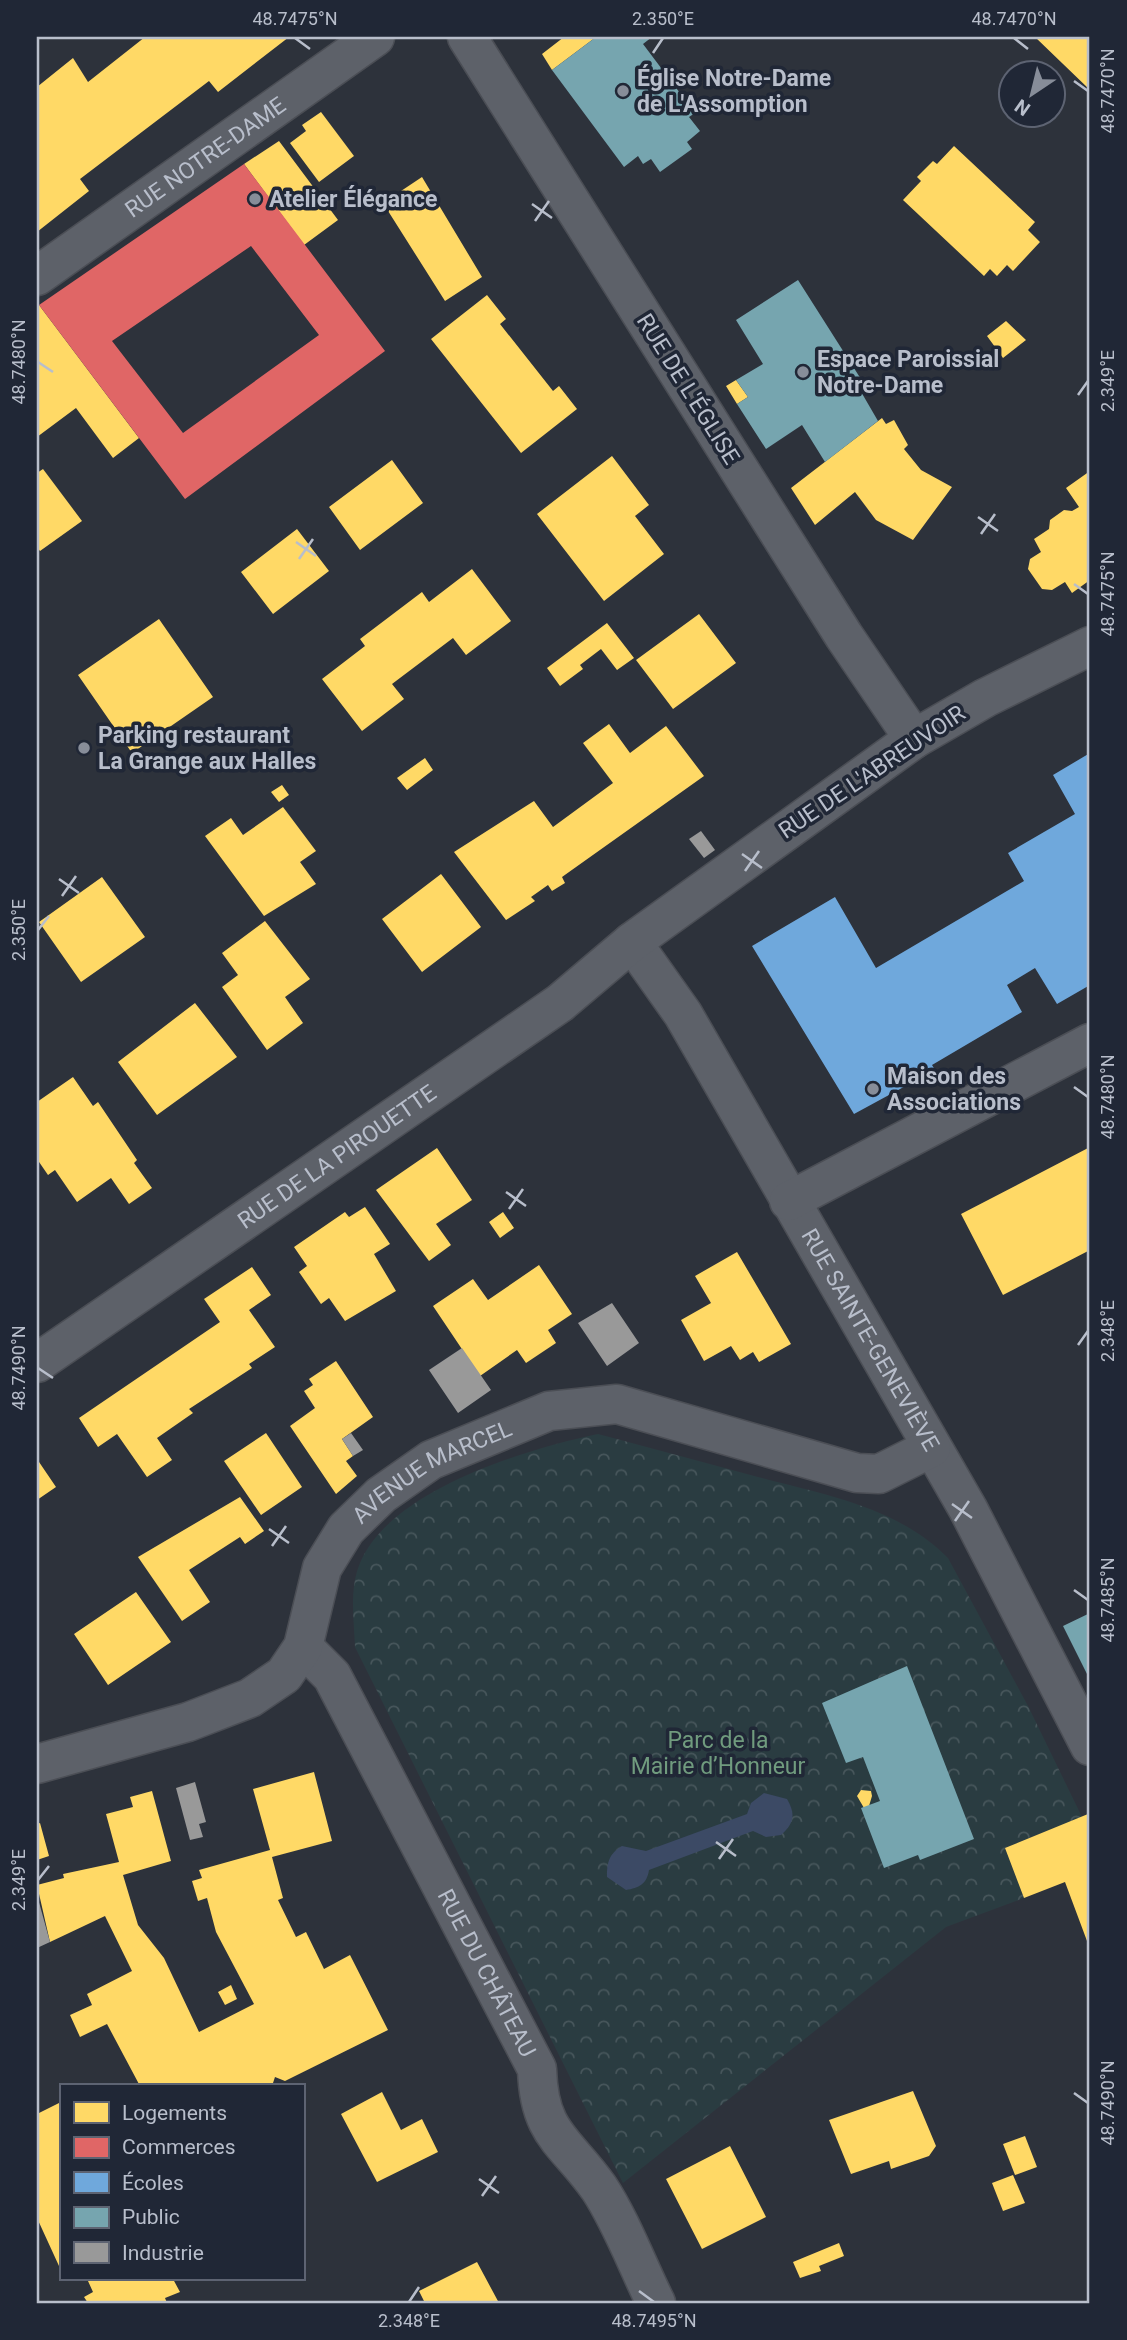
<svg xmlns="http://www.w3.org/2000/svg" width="1127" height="2340" viewBox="0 0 1127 2340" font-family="Roboto,sans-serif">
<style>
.park{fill:url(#park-crowns)}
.water{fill:#3c4a65}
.homes{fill:#ffd966}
.shops{fill:#e06666;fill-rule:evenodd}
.schools{fill:#6fa8dc}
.public{fill:#76a5af}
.industry{fill:#999}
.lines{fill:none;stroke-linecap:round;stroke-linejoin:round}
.minor-casing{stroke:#4b4e55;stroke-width:41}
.tertiary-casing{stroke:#4b4e55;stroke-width:41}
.minor{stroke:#5d6169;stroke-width:38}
.tertiary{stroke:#5d6169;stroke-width:38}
.ticks{fill:none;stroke:#b8becb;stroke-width:2.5}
.poi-dot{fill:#878d99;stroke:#202736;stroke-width:2.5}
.labels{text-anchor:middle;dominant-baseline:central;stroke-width:7;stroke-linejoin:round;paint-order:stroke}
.poi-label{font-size:23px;font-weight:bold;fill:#b8becb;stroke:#202736;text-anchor:start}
.street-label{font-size:23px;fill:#b8becb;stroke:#202736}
.park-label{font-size:23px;fill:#709b7e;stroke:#202736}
.neatline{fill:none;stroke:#b8becb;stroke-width:2.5}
.ticks-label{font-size:18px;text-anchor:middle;fill:#b8becb}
</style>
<defs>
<pattern id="park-crowns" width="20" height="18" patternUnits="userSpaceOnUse" patternTransform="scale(1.75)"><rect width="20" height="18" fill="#2a3c41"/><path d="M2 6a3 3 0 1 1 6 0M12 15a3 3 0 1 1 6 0" fill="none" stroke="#47565b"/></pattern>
</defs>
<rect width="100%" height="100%" fill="#2d323b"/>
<path class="park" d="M 598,1434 C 652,1448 705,1463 758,1477 C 825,1495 898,1507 948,1558 L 1028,1706 L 1082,1817 L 1005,1848 L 1024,1898 L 946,1927 L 623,2183 L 355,1647 C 354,1620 349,1589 360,1563 C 391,1489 527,1449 598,1434 Z"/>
<path class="water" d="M 764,1793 L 787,1799 C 796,1814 794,1824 781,1835 L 766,1837 L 753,1831 L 649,1870 C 647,1884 639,1888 626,1890 L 607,1877 C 607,1862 609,1854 622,1846 L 646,1851 L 747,1814 L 751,1803 Z"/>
<path class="homes" d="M 145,37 L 289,37 L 218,92 L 209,81 L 80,179 L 89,191 L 37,232 L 37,87 L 73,58 L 88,82 Z
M 564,37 L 596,37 L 552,70 L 542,54 Z
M 1035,37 L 1090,37 L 1090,90 Z
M 321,112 L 354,156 L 319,182 L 290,143 L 306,131 L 302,125 Z
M 279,141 L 338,220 L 304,245 L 244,164 Z
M 954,146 L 1035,222 L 1028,230 L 1040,242 L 1013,271 L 1007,265 L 997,276 L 990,269 L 984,276 L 903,200 L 921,181 L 917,177 L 933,161 L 937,164 Z
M 422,177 L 482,277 L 445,301 L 383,203 Z
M 487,295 L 506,319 L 500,324 L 553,391 L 559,386 L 577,409 L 521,453 L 431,339 Z
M 39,305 L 139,438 L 113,458 L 76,408 L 37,437 Z
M 1006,321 L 1026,340 L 1003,358 L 987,336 Z
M 736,380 L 748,397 L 737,404 L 726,386 Z
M 882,418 L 886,424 L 894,420 L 908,445 L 904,449 L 921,470 L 952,487 L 913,540 L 876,520 L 855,492 L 815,525 L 791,488 Z
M 612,456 L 649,505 L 635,516 L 664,554 L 604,601 L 537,514 Z
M 392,460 L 423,503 L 360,550 L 329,507 Z
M 43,469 L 82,521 L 40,551 L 37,547 L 37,473 Z
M 1090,471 L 1090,580 L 1072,593 L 1065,582 L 1052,590 L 1042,589 L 1028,569 L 1030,559 L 1041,552 L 1034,539 L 1049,529 L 1050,520 L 1064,510 L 1072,511 L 1079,507 L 1066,488 Z
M 297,529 L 329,571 L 273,614 L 241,572 Z
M 472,569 L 511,621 L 466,655 L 453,638 L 392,684 L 404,699 L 362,731 L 322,679 L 365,646 L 360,639 L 422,592 L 429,602 Z
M 699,614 L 736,663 L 673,709 L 636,660 Z
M 159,619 L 213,697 L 132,753 L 78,675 Z
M 607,623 L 634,658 L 617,670 L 601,649 L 580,665 L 583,669 L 560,686 L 547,668 Z
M 609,724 L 630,753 L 666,726 L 704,776 L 562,877 L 565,883 L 552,891 L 548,885 L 531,897 L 535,901 L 506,920 L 454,852 L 534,801 L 553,827 L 613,783 L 583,743 Z
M 425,758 L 433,770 L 407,790 L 397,778 Z
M 282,785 L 289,795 L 279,802 L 271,792 Z
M 283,807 L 316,851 L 300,862 L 316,884 L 264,916 L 205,836 L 231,818 L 243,835 Z
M 441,874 L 481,927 L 422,972 L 382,919 Z
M 102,877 L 145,937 L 81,982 L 39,922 Z
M 265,921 L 310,979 L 285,997 L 303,1023 L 267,1050 L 222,987 L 238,975 L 222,953 Z
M 195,1003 L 237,1057 L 157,1115 L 118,1062 Z
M 73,1077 L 93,1106 L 98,1102 L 137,1160 L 134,1163 L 152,1188 L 129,1204 L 111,1178 L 77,1202 L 55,1170 L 48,1175 L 37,1159 L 37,1102 Z
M 1090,1147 L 1090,1250 L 1003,1295 L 961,1214 Z
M 437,1148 L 472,1200 L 436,1224 L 451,1245 L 429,1261 L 376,1190 Z
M 365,1207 L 390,1244 L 374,1254 L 396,1291 L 345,1321 L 329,1298 L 321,1304 L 299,1272 L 307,1266 L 294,1247 L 345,1212 L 349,1217 Z
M 503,1212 L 514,1228 L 500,1238 L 489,1222 Z
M 737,1252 L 791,1344 L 759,1362 L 753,1352 L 740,1360 L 731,1346 L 704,1361 L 681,1320 L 711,1303 L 695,1276 Z
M 539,1265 L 572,1314 L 548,1330 L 556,1343 L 526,1363 L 517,1350 L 480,1376 L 433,1306 L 473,1279 L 488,1300 Z
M 252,1267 L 271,1295 L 249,1310 L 275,1347 L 249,1364 L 252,1368 L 189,1409 L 193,1413 L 157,1438 L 172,1460 L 147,1477 L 117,1434 L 98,1447 L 79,1418 L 220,1322 L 204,1299 Z
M 336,1361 L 373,1417 L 342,1439 L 353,1456 L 346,1461 L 357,1476 L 336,1494 L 290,1426 L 315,1408 L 304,1391 L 313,1385 L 309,1379 Z
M 266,1433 L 302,1487 L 261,1515 L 224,1461 Z
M 37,1459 L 56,1487 L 37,1500 Z
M 240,1497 L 264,1531 L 245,1544 L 240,1537 L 189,1570 L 210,1602 L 182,1621 L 138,1557 Z
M 136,1592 L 171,1642 L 108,1685 L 74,1634 Z
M 314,1772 L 332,1841 L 272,1857 L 283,1898 L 278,1900 L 296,1937 L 306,1932 L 324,1969 L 350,1955 L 388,2030 L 285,2081 L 275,2077 L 272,2086 L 140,2086 L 107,2024 L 80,2037 L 70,2015 L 92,2005 L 87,1994 L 132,1971 L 105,1916 L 50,1942 L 37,1885 L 64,1878 L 63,1874 L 119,1862 L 106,1814 L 133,1807 L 130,1797 L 152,1791 L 171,1861 L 123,1875 L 138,1925 L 164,1958 L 199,2032 L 254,2004 L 216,1932 L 207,1898 L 198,1901 L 192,1881 L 202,1878 L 199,1870 L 270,1850 L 253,1789 Z
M 861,1790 L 871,1791 L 872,1796 L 869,1806 L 864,1808 L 857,1796 Z
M 1088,1814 L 1090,1819 L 1090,1949 L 1065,1882 L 1024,1898 L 1005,1848 Z
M 40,1823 L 49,1856 L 37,1860 L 37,1824 Z
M 231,1985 L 237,1999 L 225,2005 L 218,1992 Z
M 913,2091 L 936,2146 L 929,2156 L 891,2169 L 889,2161 L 851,2174 L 829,2120 Z
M 382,2092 L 401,2130 L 422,2119 L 438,2152 L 377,2182 L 341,2114 Z
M 61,2102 L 61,2265 L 59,2266 L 37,2218 L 37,2114 Z
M 1025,2136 L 1037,2167 L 1015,2175 L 1003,2144 Z
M 730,2146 L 766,2217 L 702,2249 L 666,2179 Z
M 1013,2175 L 1025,2203 L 1003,2211 L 992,2183 Z
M 839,2243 L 844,2256 L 819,2266 L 821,2271 L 800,2278 L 793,2262 Z
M 477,2262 L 499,2303 L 425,2303 L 419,2291 Z
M 93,2279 L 173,2279 L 180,2292 L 165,2298 L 167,2303 L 88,2303 L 84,2297 L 93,2292 L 88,2281 Z"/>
<path class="shops" d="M 244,164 L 385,351 L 185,499 L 39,305 ZM 251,246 L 319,335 L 183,433 L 112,341 Z"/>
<path class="schools" d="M 1090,753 L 1090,985 L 1057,1004 L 1035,968 L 1007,985 L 1022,1012 L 932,1065 L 935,1070 L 854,1114 L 752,946 L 835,897 L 876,968 L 1024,881 L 1008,853 L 1075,814 L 1053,775 Z"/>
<path class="public" d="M 596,37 L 652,37 L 643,44 L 695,113 L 689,117 L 700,131 L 687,142 L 692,149 L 660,172 L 651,159 L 643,164 L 638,156 L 624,167 L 552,70 Z
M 798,280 L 866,387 L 860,390 L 878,421 L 825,462 L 802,425 L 766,449 L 737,404 L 748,397 L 736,380 L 763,364 L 736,320 Z
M 1090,1613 L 1090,1680 L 1063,1626 Z
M 907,1666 L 974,1839 L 920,1860 L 918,1855 L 884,1868 L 861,1808 L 880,1801 L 863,1757 L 846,1763 L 822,1703 Z"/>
<path class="industry" d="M 701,831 L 715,850 L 704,858 L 689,839 Z
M 612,1303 L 639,1343 L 607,1366 L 578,1323 Z
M 462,1348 L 491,1390 L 458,1413 L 429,1370 Z
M 351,1433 L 363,1450 L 353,1456 L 342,1439 Z
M 195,1782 L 206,1822 L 199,1824 L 203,1837 L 190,1840 L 176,1788 Z
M 37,1895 L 50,1942 L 37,1948 Z"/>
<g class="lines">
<defs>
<g id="minor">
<path d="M 914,739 L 985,698 L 1090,646"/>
<path id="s1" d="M 632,942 L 683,1014 L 968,1509 L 1090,1746"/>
<path d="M 789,1201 L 1090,1043"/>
<path id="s2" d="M 303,1647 L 332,1676 L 537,2069 C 539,2135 565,2140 599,2188 C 621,2221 638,2267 656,2303"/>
<path id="s3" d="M 37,1764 L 188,1722 L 250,1698 L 284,1675 L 303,1647 L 322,1568 L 346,1529 L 381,1495 L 431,1460 L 549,1411 L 617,1404 L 857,1473 L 879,1474 L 931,1448"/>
</g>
<g id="tertiary">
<path id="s4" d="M 37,276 L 375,37"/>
<path id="s5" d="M 37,1363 L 560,1003 L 632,942 L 914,739 L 844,636 L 467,37"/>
</g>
</defs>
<use href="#minor" class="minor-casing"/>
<use href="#tertiary" class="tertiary-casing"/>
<use href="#minor" class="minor"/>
<use href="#tertiary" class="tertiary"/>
</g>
<path class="ticks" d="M 295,38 L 310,49M 1014,38 L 1028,49M 653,53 L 663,38M 1074,81 L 1088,91M 532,204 L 552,218M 535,221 L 549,201M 38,362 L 53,372M 1078,395 L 1088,381M 978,517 L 998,531M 981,534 L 995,514M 296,542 L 316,556M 299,559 L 313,539M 1074,584 L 1088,594M 742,854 L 762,868M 745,871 L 759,851M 59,879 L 79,893M 62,896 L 76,876M 38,930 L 49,916M 1074,1087 L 1088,1097M 506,1192 L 526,1206M 509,1209 L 523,1189M 1078,1345 L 1088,1331M 38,1368 L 53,1378M 952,1504 L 972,1518M 955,1521 L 969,1501M 269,1529 L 289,1543M 272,1546 L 286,1526M 1074,1590 L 1088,1600M 716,1842 L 736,1856M 719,1859 L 733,1839M 38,1880 L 49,1866M 1074,2093 L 1088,2103M 479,2179 L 499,2193M 482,2196 L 496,2176M 639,2291 L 654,2302M 409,2302 L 419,2287"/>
<g class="poi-dot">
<circle cx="623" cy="91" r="7"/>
<circle cx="255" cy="199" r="7"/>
<circle cx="803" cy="372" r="7"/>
<circle cx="84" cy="748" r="7"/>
<circle cx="873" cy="1089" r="7"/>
</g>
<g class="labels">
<g class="poi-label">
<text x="637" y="78">Église Notre-Dame<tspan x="637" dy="26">de L'Assomption</tspan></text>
<text x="269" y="199">Atelier Élégance</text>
<text x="817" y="359">Espace Paroissial<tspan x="817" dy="26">Notre-Dame</tspan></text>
<text x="98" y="735">Parking restaurant<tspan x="98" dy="26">La Grange aux Halles</tspan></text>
<text x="887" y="1076">Maison des<tspan x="887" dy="26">Associations</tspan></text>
</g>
<g class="street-label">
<text stroke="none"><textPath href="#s4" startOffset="206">RUE NOTRE-DAME</textPath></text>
<text transform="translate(688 389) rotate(58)">RUE DE L'ÉGLISE</text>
<text transform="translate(872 772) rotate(-34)">RUE DE L'ABREUVOIR</text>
<text stroke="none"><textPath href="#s5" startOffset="364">RUE DE LA PIROUETTE</textPath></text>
<text stroke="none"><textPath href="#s1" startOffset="464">RUE SAINTE-GENEVIÈVE</textPath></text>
<text stroke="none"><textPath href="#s3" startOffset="530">AVENUE MARCEL</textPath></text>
<text stroke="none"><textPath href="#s2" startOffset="376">RUE DU CHÂTEAU</textPath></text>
</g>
<g class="park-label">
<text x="718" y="1740">Parc de la<tspan x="718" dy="26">Mairie d’Honneur</tspan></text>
</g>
</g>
<rect width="1127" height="2340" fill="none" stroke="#202736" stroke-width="77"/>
<rect x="60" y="2084" width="245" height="196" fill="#202736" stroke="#5d6372" stroke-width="2"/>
<rect x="74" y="2102" width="35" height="21" fill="#ffd966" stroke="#5d6372" stroke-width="2"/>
<text x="122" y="2120" font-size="21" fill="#b8becb">Logements</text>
<rect x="74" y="2137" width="35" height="21" fill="#e06666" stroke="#5d6372" stroke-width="2"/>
<text x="122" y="2154" font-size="21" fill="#b8becb">Commerces</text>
<rect x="74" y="2172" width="35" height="21" fill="#6fa8dc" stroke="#5d6372" stroke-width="2"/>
<text x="122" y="2190" font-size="21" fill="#b8becb">Écoles</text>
<rect x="74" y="2207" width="35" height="21" fill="#76a5af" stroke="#5d6372" stroke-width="2"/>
<text x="122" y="2224" font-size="21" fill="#b8becb">Public</text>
<rect x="74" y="2242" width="35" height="21" fill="#999999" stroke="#5d6372" stroke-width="2"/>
<text x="122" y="2260" font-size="21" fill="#b8becb">Industrie</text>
<g transform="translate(1032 94) rotate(215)"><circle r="33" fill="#202736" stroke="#5d6372" stroke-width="2"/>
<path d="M0-5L12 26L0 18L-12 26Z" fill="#878d99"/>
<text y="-10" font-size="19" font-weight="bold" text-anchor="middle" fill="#b8becb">N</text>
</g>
<rect x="38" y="38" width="1050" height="2264" class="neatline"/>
<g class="ticks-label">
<text x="295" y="25">48.7475°N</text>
<text x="663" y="25">2.350°E</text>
<text x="1014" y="25">48.7470°N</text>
<text transform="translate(1108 91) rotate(-90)" y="6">48.7470°N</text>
<text transform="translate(19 362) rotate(-90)" y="6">48.7480°N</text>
<text transform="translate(1108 381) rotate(-90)" y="6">2.349°E</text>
<text transform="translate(1108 594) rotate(-90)" y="6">48.7475°N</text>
<text transform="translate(19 930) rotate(-90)" y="6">2.350°E</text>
<text transform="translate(1108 1097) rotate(-90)" y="6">48.7480°N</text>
<text transform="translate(1108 1331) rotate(-90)" y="6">2.348°E</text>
<text transform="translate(19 1368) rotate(-90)" y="6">48.7490°N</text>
<text transform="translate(1108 1600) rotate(-90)" y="6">48.7485°N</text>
<text transform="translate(19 1880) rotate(-90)" y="6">2.349°E</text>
<text transform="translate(1108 2103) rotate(-90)" y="6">48.7490°N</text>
<text x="409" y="2327">2.348°E</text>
<text x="654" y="2327">48.7495°N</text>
</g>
</svg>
